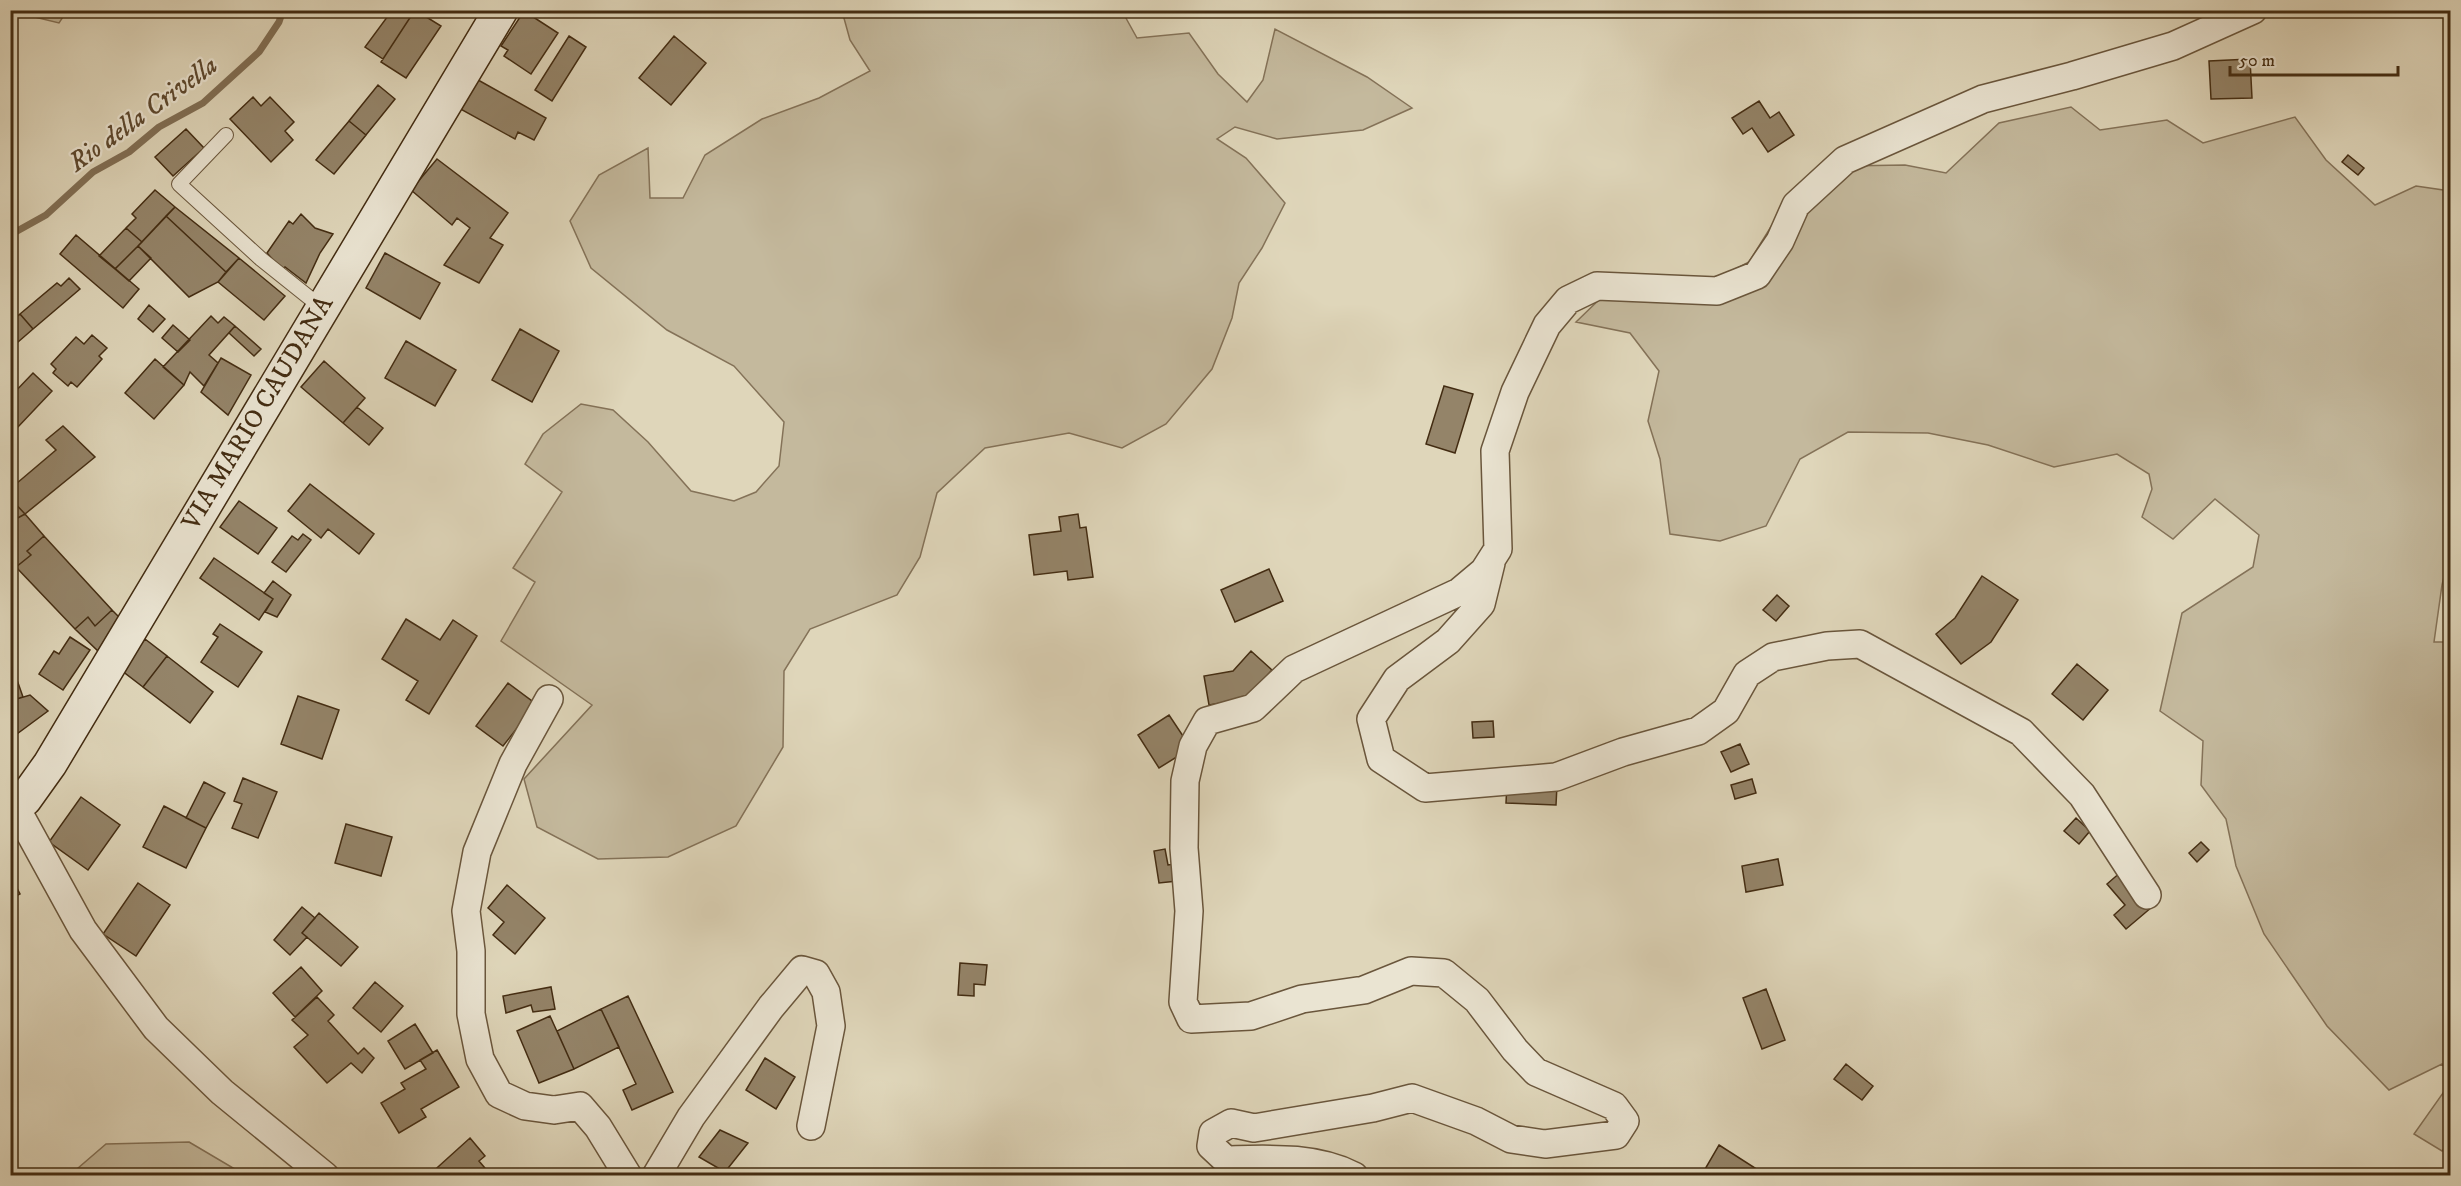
<svg xmlns="http://www.w3.org/2000/svg" width="2461" height="1186" viewBox="0 0 2461 1186" font-family="'IM FELL DW Pica',serif">
<style>
.green{fill:#c4b99d;stroke:#847258;stroke-width:1.5}
.lines{fill:none;stroke-linecap:round;stroke-linejoin:round}
.stream{stroke:#816f55;stroke-width:7}
.building{fill:#948469;stroke:#432c12;stroke-width:1.5}
.lane-casing{stroke:#6a563c;stroke-width:16}
.street-casing{stroke:#6a563c;stroke-width:30}
.secondary-casing{stroke:#432c12;stroke-width:36}
.lane{stroke:#eae4d2;stroke-width:14}
.street{stroke:#eae4d2;stroke-width:27}
.secondary{stroke:#eae4d2;stroke-width:33}
.labels{text-anchor:middle;dominant-baseline:central;stroke-width:4.5;stroke-linejoin:round;paint-order:stroke}
.street-label{font-size:26px;fill:#432c12;stroke:#eae4d2}
.water-label{font-size:27px;font-style:italic;fill:#5d482e;stroke:#eae4d2}
</style>
<rect width="100%" height="100%" fill="#dfd6ba"/>
<filter id="stains"><feTurbulence type="fractalNoise" baseFrequency=".00333" numOctaves="4"/><feColorMatrix values="0 0 0 0 .2 0 0 0 0 .09 0 0 0 0 .02 0 0 0 .5 -.17"/></filter>
<radialGradient id="worn" r=".72"><stop offset=".6" stop-color="#630" stop-opacity="0"/><stop offset="1" stop-color="#630" stop-opacity=".3"/></radialGradient>
<path class="green" d="M 10,11 L 11,10 L 67,11 L 59,23 Z
M 842,11 L 1122,11 L 1137,38 L 1189,33 L 1218,74 L 1247,102 L 1263,80 L 1275,29 L 1367,77 L 1412,108 L 1363,130 L 1277,139 L 1235,127 L 1217,139 L 1246,158 L 1285,203 L 1262,248 L 1239,283 L 1232,318 L 1212,369 L 1166,424 L 1122,448 L 1069,433 L 985,448 L 937,493 L 920,557 L 897,595 L 810,629 L 784,671 L 783,747 L 736,826 L 668,857 L 598,859 L 537,827 L 524,779 L 592,705 L 501,641 L 535,582 L 513,568 L 562,492 L 525,464 L 543,434 L 581,404 L 613,410 L 648,442 L 691,491 L 734,501 L 756,492 L 779,466 L 784,422 L 734,366 L 667,330 L 591,268 L 570,221 L 599,175 L 648,148 L 650,198 L 683,198 L 705,155 L 762,119 L 819,98 L 870,71 L 850,40 Z
M 2071,107 L 2100,130 L 2167,120 L 2203,143 L 2295,117 L 2326,160 L 2375,205 L 2416,186 L 2450,191 L 2450,553 L 2442,585 L 2434,642 L 2450,642 L 2450,1076 L 2442,1064 L 2389,1090 L 2327,1026 L 2264,934 L 2236,866 L 2226,819 L 2201,785 L 2203,741 L 2160,711 L 2182,613 L 2253,567 L 2259,535 L 2215,499 L 2173,539 L 2142,517 L 2152,489 L 2149,474 L 2117,454 L 2054,467 L 1988,445 L 1928,433 L 1848,432 L 1800,459 L 1766,526 L 1720,541 L 1670,534 L 1660,459 L 1648,421 L 1659,371 L 1630,333 L 1576,322 L 1605,294 L 1716,279 L 1749,262 L 1787,201 L 1845,166 L 1905,165 L 1946,173 L 1999,123 Z
M 2450,1083 L 2450,1141 L 2442,1151 L 2414,1134 Z
M 189,1142 L 245,1175 L 70,1175 L 106,1144 Z"/>
<g class="lines">
<path class="stream" d="M 10,235 L 46,215 L 93,172 L 129,152 L 159,127 L 203,103 L 259,52 L 279,22 L 283,10"/>
</g>
<path class="building" d="M 380,10 L 415,10 L 383,59 L 365,47 L 388,16 Z
M 415,10 L 441,26 L 406,78 L 381,62 Z
M 524,11 L 558,33 L 531,74 L 504,56 L 508,50 L 501,46 Z
M 569,36 L 586,47 L 552,101 L 535,90 Z
M 674,36 L 706,63 L 671,105 L 639,78 Z
M 2250,59 L 2252,98 L 2211,99 L 2209,61 Z
M 471,76 L 546,118 L 534,140 L 518,132 L 515,139 L 455,106 Z
M 378,85 L 395,99 L 366,135 L 349,121 Z
M 253,97 L 261,106 L 270,97 L 294,122 L 285,131 L 293,140 L 271,162 L 230,119 Z
M 1759,101 L 1770,118 L 1779,112 L 1794,135 L 1768,152 L 1752,128 L 1743,134 L 1732,118 Z
M 349,121 L 366,135 L 334,174 L 316,160 Z
M 186,129 L 204,148 L 173,176 L 155,157 Z
M 2348,155 L 2364,168 L 2358,175 L 2342,162 Z
M 437,159 L 508,213 L 490,238 L 503,245 L 479,283 L 444,265 L 470,228 L 457,218 L 452,225 L 411,190 Z
M 155,190 L 175,207 L 142,242 L 126,228 L 136,218 L 132,214 Z
M 175,207 L 239,258 L 226,272 L 166,216 Z
M 301,214 L 315,228 L 333,234 L 320,253 L 306,283 L 285,267 L 282,270 L 267,253 L 289,221 L 293,224 Z
M 166,216 L 226,272 L 218,282 L 189,297 L 138,246 Z
M 126,228 L 142,242 L 115,269 L 99,256 Z
M 76,235 L 139,289 L 123,308 L 60,254 Z
M 138,246 L 151,258 L 129,281 L 115,269 Z
M 385,253 L 440,283 L 420,319 L 366,288 Z
M 239,258 L 285,296 L 264,320 L 218,282 Z
M 69,278 L 80,289 L 33,329 L 20,314 L 57,283 L 61,286 Z
M 149,305 L 165,319 L 153,332 L 138,319 Z
M 20,314 L 33,329 L 18,342 L 10,333 L 10,322 Z
M 211,316 L 218,323 L 224,317 L 235,326 L 209,355 L 218,363 L 204,386 L 190,372 L 184,385 L 163,367 Z
M 173,325 L 190,340 L 178,352 L 162,338 Z
M 235,326 L 261,349 L 254,356 L 229,333 Z
M 520,329 L 559,351 L 532,402 L 492,380 Z
M 92,335 L 107,348 L 99,356 L 102,359 L 77,387 L 71,382 L 68,386 L 53,373 L 56,369 L 51,364 L 76,337 L 84,344 Z
M 406,341 L 456,370 L 435,406 L 385,378 Z
M 221,358 L 251,375 L 228,415 L 201,392 Z
M 155,359 L 184,385 L 154,419 L 125,393 Z
M 324,361 L 365,398 L 343,423 L 301,387 Z
M 33,373 L 52,391 L 17,428 L 10,422 L 10,397 Z
M 1444,386 L 1473,394 L 1455,453 L 1426,444 Z
M 357,407 L 383,428 L 369,445 L 343,423 Z
M 63,426 L 95,457 L 25,514 L 10,498 L 10,489 L 56,450 L 46,440 Z
M 310,484 L 374,534 L 359,554 L 328,529 L 321,538 L 288,511 Z
M 10,498 L 25,514 L 14,520 L 10,516 Z
M 239,501 L 277,528 L 258,554 L 220,527 Z
M 25,514 L 44,536 L 27,551 L 31,555 L 16,567 L 10,561 L 10,516 L 14,520 Z
M 1078,514 L 1080,528 L 1086,527 L 1093,577 L 1068,580 L 1067,571 L 1034,575 L 1029,535 L 1061,531 L 1059,517 Z
M 303,534 L 311,540 L 286,572 L 272,562 L 292,536 L 298,540 Z
M 44,536 L 112,610 L 95,626 L 88,617 L 75,629 L 16,567 L 31,555 L 27,551 Z
M 214,558 L 273,599 L 259,620 L 200,578 Z
M 1269,569 L 1283,601 L 1235,622 L 1221,590 Z
M 1982,576 L 2018,600 L 1991,642 L 1961,664 L 1936,634 L 1955,618 Z
M 273,581 L 291,595 L 277,617 L 265,612 L 273,599 L 264,593 Z
M 1777,595 L 1789,606 L 1776,621 L 1763,610 Z
M 112,610 L 119,617 L 98,651 L 75,629 L 88,617 L 95,626 Z
M 406,619 L 440,640 L 453,620 L 477,636 L 429,714 L 406,700 L 418,681 L 382,659 Z
M 220,624 L 262,652 L 238,687 L 201,662 L 218,637 L 213,634 Z
M 70,637 L 90,650 L 63,690 L 39,674 L 54,651 L 59,654 Z
M 145,639 L 167,656 L 143,687 L 121,670 Z
M 1251,651 L 1272,670 L 1247,699 L 1209,705 L 1204,676 L 1233,671 Z
M 167,656 L 213,692 L 190,723 L 143,687 Z
M 10,660 L 23,697 L 10,701 Z
M 2077,664 L 2108,690 L 2083,720 L 2052,694 Z
M 508,683 L 536,704 L 503,746 L 476,726 Z
M 30,695 L 48,711 L 10,739 L 10,701 Z
M 298,696 L 339,710 L 322,759 L 281,744 Z
M 1169,715 L 1191,748 L 1159,768 L 1138,735 Z
M 1493,721 L 1494,737 L 1473,738 L 1472,722 Z
M 1740,744 L 1749,764 L 1731,772 L 1721,752 Z
M 243,778 L 277,792 L 258,838 L 232,828 L 242,804 L 234,801 Z
M 1752,779 L 1756,793 L 1735,799 L 1731,785 Z
M 204,782 L 225,793 L 206,828 L 186,818 Z
M 1507,783 L 1557,785 L 1556,805 L 1506,803 Z
M 81,797 L 120,825 L 88,870 L 49,842 Z
M 164,806 L 206,828 L 186,868 L 143,847 Z
M 2076,818 L 2090,831 L 2079,844 L 2064,831 Z
M 346,824 L 392,837 L 381,876 L 335,863 Z
M 2201,842 L 2209,850 L 2197,862 L 2189,853 Z
M 1165,849 L 1168,865 L 1175,864 L 1177,881 L 1159,883 L 1154,851 Z
M 1778,859 L 1783,885 L 1746,892 L 1742,866 Z
M 2122,871 L 2152,907 L 2126,929 L 2114,915 L 2125,905 L 2107,884 Z
M 10,875 L 20,894 L 10,899 Z
M 138,883 L 170,905 L 136,956 L 103,934 Z
M 507,885 L 545,918 L 515,954 L 493,935 L 504,922 L 488,908 Z
M 302,907 L 315,918 L 302,933 L 307,937 L 290,955 L 274,940 Z
M 319,913 L 358,947 L 341,966 L 302,933 Z
M 960,963 L 987,965 L 985,985 L 974,984 L 974,996 L 958,995 Z
M 301,967 L 322,991 L 295,1017 L 273,993 Z
M 375,982 L 403,1006 L 381,1032 L 353,1008 Z
M 551,987 L 555,1009 L 533,1012 L 531,1005 L 506,1013 L 503,996 Z
M 1766,989 L 1785,1040 L 1762,1049 L 1743,998 Z
M 628,996 L 673,1092 L 632,1110 L 623,1090 L 636,1084 L 601,1009 Z
M 317,997 L 334,1015 L 328,1021 L 358,1054 L 364,1048 L 374,1058 L 362,1073 L 351,1063 L 327,1083 L 294,1047 L 308,1035 L 292,1020 Z
M 601,1009 L 619,1047 L 574,1069 L 557,1031 Z
M 550,1016 L 574,1069 L 539,1083 L 517,1031 Z
M 415,1024 L 433,1053 L 405,1069 L 388,1041 Z
M 437,1050 L 459,1087 L 421,1109 L 426,1117 L 399,1133 L 381,1103 L 405,1089 L 401,1083 L 426,1069 L 420,1060 Z
M 765,1058 L 795,1077 L 776,1109 L 746,1090 Z
M 1846,1064 L 1873,1086 L 1862,1100 L 1834,1079 Z
M 720,1130 L 748,1143 L 725,1172 L 699,1157 Z
M 470,1138 L 485,1156 L 479,1161 L 490,1174 L 488,1176 L 428,1176 Z
M 1719,1145 L 1755,1168 L 1750,1176 L 1701,1176 Z"/>
<g class="lines">
<defs>
<path id="lane" d="M 226,135 L 179,184 L 261,259 L 321,307"/>
<path id="street" d="M 1491,563 L 1481,604 L 1448,641 L 1397,679 L 1371,719 L 1381,759 L 1425,788 L 1556,777 L 1623,752 L 1698,731 L 1726,711 L 1747,674 L 1773,657 L 1827,646 L 1860,644 L 2021,732 L 2082,795 L 2147,895
M 549,699 L 513,764 L 477,852 L 466,911 L 471,951 L 471,1014 L 480,1059 L 499,1094 L 525,1106 L 554,1110 L 580,1106 L 598,1127 L 628,1176
M 16,808 L 83,930 L 156,1028 L 222,1092 L 325,1176
M 656,1176 L 691,1117 L 771,1007 L 802,970 L 816,974 L 826,992 L 831,1026 L 811,1126
M 1354,1176 C 1315,1156 1269,1159 1226,1160 L 1211,1146 L 1213,1133 L 1231,1123 L 1254,1128 L 1373,1108 L 1412,1098 L 1476,1121 L 1511,1139 L 1545,1144 L 1616,1135 L 1625,1121 L 1614,1106 L 1536,1072 L 1515,1050 L 1477,1000 L 1444,973 L 1411,971 L 1364,990 L 1302,999 L 1251,1016 L 1191,1019 L 1183,1002 L 1189,911 L 1184,848 L 1185,781 L 1193,746 L 1207,721 L 1253,708 L 1294,669 L 1459,592 L 1484,571 L 1498,549 L 1495,451 L 1515,392 L 1547,325 L 1568,300 L 1597,286 L 1717,291 L 1757,275 L 1780,241 L 1796,205 L 1845,160 L 1983,99 L 2072,76 L 2173,46 L 2253,10"/>
<path id="secondary" d="M 10,811 L 25,799 L 50,764 L 501,10"/>
</defs>
<use href="#lane" class="lane-casing"/>
<use href="#street" class="street-casing"/>
<use href="#secondary" class="secondary-casing"/>
<use href="#lane" class="lane"/>
<use href="#street" class="street"/>
<use href="#secondary" class="secondary"/>
</g>
<g class="labels">
<g class="street-label">
<text transform="translate(258 413) rotate(-59)">VIA MARIO CAUDANA</text>
</g>
<g class="water-label">
<text transform="translate(143 114) rotate(-36)">Rio della Crivella</text>
</g>
</g>
<rect width="2461" height="1186" fill="none" stroke="#dfd6ba" stroke-width="36"/>
<rect x="12" y="12" width="2437" height="1162" fill="none" stroke="#432c12" stroke-width="3"/>
<rect x="18" y="18" width="2425" height="1150" fill="none" stroke="#432c12" stroke-width="1.5"/>
<path d="M2230 66v9h168v-9" fill="none" stroke="#432c12" stroke-width="3"/>
<text x="2239" y="66" font-size="18" fill="#432c12" stroke="#eae4d2" stroke-width="4.5" paint-order="stroke">50 m</text>
<rect width="100%" height="100%" filter="url(#stains)"/>
<rect width="100%" height="100%" fill="url(#worn)"/>
</svg>
